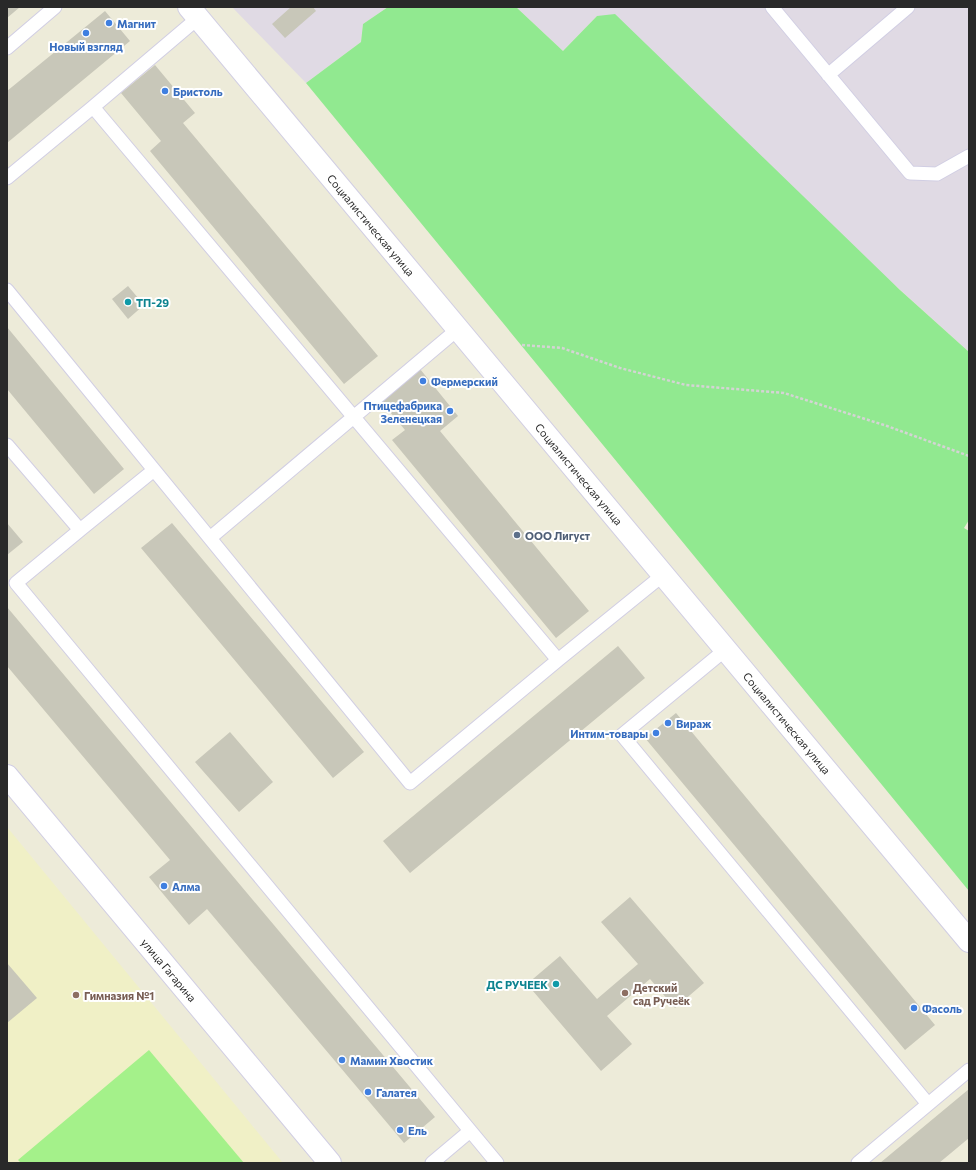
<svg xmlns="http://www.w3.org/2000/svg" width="976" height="1170" viewBox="0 0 976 1170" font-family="Commissioner,sans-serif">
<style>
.industrial{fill:#e0dae4}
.education{fill:#f0f0c6}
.green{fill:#91e990}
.pitch{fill:#a4f18a}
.building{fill:#c8c7b9}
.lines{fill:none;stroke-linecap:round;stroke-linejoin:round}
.lane-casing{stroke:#d1cee3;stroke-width:15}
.secondary-casing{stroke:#d1cee3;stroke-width:24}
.path{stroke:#d4d4d4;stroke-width:2.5;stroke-dasharray:3 2;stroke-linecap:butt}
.lane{stroke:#fff;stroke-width:13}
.secondary{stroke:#fff;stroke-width:22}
.shop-dot{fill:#3f7fe0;stroke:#fff;stroke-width:1.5}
.culture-dot{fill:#0f9aa8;stroke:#fff;stroke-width:1.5}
.service-dot{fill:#5c6f8a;stroke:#fff;stroke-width:1.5}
.education-dot{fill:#8d6e63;stroke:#fff;stroke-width:1.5}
.labels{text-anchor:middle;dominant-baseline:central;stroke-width:4;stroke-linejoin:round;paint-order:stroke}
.shop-label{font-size:11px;font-weight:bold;fill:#366cbe;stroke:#fff;text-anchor:start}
.street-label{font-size:11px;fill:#292929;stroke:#fff}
.culture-label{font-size:11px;font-weight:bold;fill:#0d838f;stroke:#fff;text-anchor:start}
.service-label{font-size:11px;font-weight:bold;fill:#4e5e75;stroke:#fff;text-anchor:start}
.education-label{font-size:11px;font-weight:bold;fill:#785e54;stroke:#fff;text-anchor:start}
</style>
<rect width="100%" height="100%" fill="#edebd9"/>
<path class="industrial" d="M 232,7 L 388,7 L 363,24 L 361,42 L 306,83 Z
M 516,7 L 969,7 L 969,352 L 597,16 L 563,51 Z"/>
<path class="education" d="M 7,827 L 283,1163 L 7,1163 Z"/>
<path class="green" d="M 388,7 L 516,7 L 563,51 L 597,16 L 615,14 L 900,290 L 969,352 L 969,520 L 964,528 L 969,531 L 969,891 L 306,83 L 361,42 L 363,24 Z"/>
<path class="pitch" d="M 149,1050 L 244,1163 L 21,1163 L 18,1160 Z"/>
<path class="building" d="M 7,7 L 20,7 L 7,18 Z
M 291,7 L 313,7 L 316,11 L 285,38 L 272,24 Z
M 105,11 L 130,41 L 7,143 L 7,91 Z
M 155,65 L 195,113 L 183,123 L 378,356 L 344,384 L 150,151 L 161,141 L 121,93 Z
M 128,286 L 144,305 L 128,319 L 112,299 Z
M 7,327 L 124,469 L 94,494 L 7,389 Z
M 420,369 L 458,416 L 440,431 L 589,611 L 556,638 L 392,440 L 405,430 L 381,401 Z
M 7,523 L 23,542 L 7,555 Z
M 172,523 L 364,752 L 333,778 L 141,548 Z
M 7,607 L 435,1117 L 404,1143 L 207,909 L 189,925 L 149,877 L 170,860 L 7,666 Z
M 618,646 L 645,678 L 410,873 L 383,841 Z
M 676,713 L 935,1025 L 905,1050 L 645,738 Z
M 230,732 L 273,782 L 239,812 L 195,762 Z
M 630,897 L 704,983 L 675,1008 L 650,979 L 607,1016 L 632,1044 L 601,1071 L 527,984 L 560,956 L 597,999 L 638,964 L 601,922 Z
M 7,963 L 37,998 L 7,1023 Z
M 969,1089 L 969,1138 L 939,1163 L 880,1163 Z"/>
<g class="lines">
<defs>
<path id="lane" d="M 772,7 L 910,173 L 937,174 L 969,156
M 7,48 L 55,7
M 828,75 L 908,7
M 93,107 L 198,18
M 7,178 L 93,107 L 558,660 L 410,783 L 7,290
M 7,445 L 80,530 L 154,470
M 80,530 L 16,583 L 497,1163
M 210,538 L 458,329
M 725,650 L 622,735 L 928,1104
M 558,660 L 663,575
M 432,1163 L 470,1131
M 858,1163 L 969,1070"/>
<path id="secondary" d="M 189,7 L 969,941
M 7,776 L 330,1163"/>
</defs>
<use href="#lane" class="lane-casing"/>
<use href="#secondary" class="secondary-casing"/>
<path class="path" d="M 522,345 L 562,348 L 620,368 L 686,385 L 784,393 L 887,426 L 969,456"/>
<use href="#lane" class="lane"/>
<use href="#secondary" class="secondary"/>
</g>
<g class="shop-dot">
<circle cx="109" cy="23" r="4"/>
<circle cx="86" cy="33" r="4"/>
<circle cx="165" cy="91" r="4"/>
<circle cx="423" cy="381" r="4"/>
<circle cx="450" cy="411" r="4"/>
<circle cx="668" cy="723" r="4"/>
<circle cx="656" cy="733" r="4"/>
<circle cx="164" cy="886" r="4"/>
<circle cx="914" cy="1008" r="4"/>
<circle cx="342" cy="1060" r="4"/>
<circle cx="368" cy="1092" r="4"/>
<circle cx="400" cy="1130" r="4"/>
</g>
<g class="culture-dot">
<circle cx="128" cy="302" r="4"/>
<circle cx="556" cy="984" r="4"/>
</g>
<circle class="service-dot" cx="517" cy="535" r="4"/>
<g class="education-dot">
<circle cx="625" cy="993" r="4"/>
<circle cx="76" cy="995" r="4"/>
</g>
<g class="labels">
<g class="shop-label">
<text x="117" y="23">Магнит</text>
<text x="86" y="46" text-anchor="middle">Новый взгляд</text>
<text x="173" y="91">Бристоль</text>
<text x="431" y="381">Фермерский</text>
<text x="442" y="405" text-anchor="end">Птицефабрика<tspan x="442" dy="13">Зеленецкая</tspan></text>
<text x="676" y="723">Вираж</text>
<text x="648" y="733" text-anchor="end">Интим-товары</text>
<text x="172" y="886">Алма</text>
<text x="922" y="1008">Фасоль</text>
<text x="350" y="1060">Мамин Хвостик</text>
<text x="376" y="1092">Галатея</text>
<text x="408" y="1130">Ель</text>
</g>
<g class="street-label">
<text transform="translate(371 225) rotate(50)">Социалистическая улица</text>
<text transform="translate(579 474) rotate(50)">Социалистическая улица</text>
<text transform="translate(787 723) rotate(50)">Социалистическая улица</text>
<text transform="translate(169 970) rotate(50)">улица Гагарина</text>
</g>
<g class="culture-label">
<text x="136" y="302">ТП-29</text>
<text x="548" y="984" text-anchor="end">ДС РУЧЕЕК</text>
</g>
<g class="service-label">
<text x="525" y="535">ООО Лигуст</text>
</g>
<g class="education-label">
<text x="633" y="987">Детский<tspan x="633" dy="13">сад Ручеёк</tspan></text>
<text x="84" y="995">Гимназия №1</text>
</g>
</g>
<rect width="976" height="1170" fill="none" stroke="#292929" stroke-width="16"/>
</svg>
